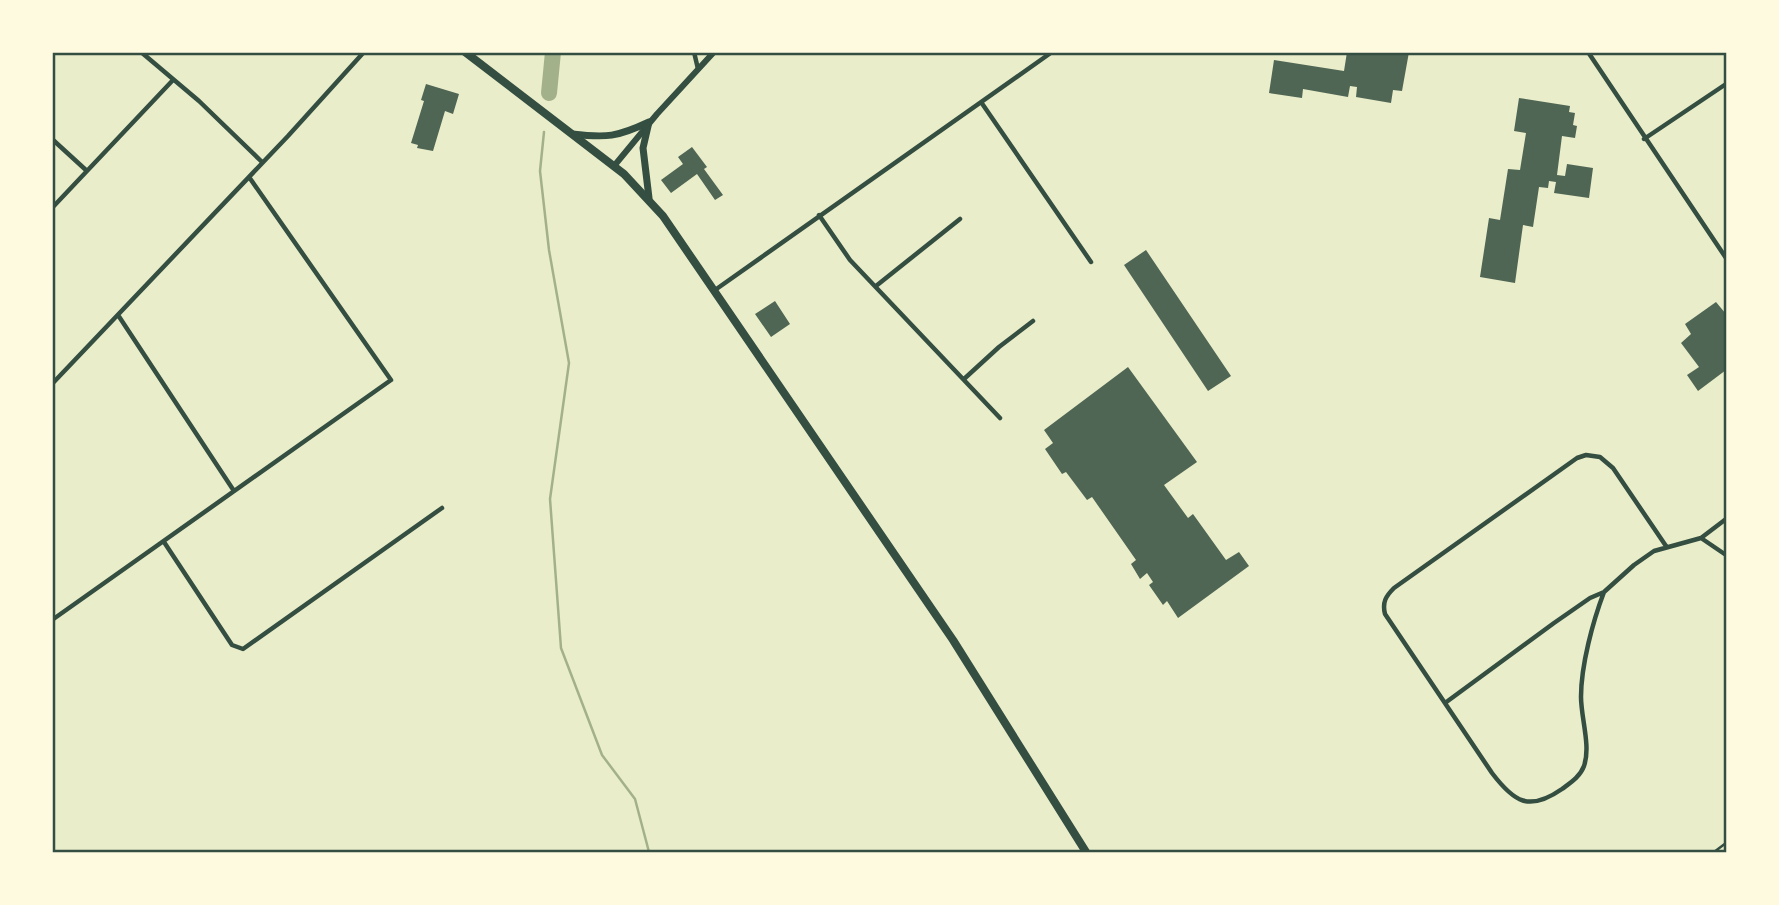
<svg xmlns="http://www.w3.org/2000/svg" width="1779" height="905" viewBox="0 0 1779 905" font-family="Commissioner,sans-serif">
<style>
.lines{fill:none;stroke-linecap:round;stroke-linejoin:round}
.stream{stroke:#a3b18a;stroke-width:2.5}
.river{stroke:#a3b18a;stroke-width:16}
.building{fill:#4f6655}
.service{stroke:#344e41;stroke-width:2.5}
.minor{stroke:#344e41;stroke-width:4.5}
.tertiary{stroke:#344e41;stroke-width:6}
.secondary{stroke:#344e41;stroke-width:7}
.primary{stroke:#344e41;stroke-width:8}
.neatline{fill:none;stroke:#344e41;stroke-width:2.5}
</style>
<rect width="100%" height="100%" fill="#e9edc9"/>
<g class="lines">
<path class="stream" d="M 544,132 L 540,171 L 549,250 L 569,363 L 550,499 L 561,648 L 602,755 L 635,799 L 649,852"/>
<path class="river" d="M 549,93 L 553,52"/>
</g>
<path class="building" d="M 1347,52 L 1409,52 L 1402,91 L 1393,90 L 1391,103 L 1356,97 L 1357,87 L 1350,86 L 1348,97 L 1303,89 L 1302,98 L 1269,93 L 1274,60 L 1344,71 Z
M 426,84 L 459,94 L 453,114 L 445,111 L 433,151 L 417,148 L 418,145 L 411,143 L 424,101 L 421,100 Z
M 1519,98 L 1570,106 L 1569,112 L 1575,113 L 1573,125 L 1577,126 L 1575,138 L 1562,136 L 1557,175 L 1565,176 L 1567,164 L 1593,168 L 1589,198 L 1554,193 L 1556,182 L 1549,181 L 1548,188 L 1539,187 L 1533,227 L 1523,225 L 1515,283 L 1480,277 L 1489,218 L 1500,220 L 1508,169 L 1520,170 L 1526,133 L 1514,131 Z
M 692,147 L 707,167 L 704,169 L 723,195 L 715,200 L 697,174 L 671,193 L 661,180 L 683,164 L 678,157 Z
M 1146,250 L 1231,376 L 1208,391 L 1124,265 Z
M 775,301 L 790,324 L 771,337 L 755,314 Z
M 1716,302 L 1726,314 L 1726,370 L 1698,391 L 1687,375 L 1699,367 L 1681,343 L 1691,334 L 1685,324 Z
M 1128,367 L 1197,462 L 1164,485 L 1188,518 L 1193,514 L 1226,560 L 1239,552 L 1249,566 L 1178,618 L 1167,601 L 1163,605 L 1149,585 L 1153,582 L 1147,573 L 1140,579 L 1131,564 L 1136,560 L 1092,497 L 1087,500 L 1066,472 L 1062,474 L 1045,449 L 1053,443 L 1044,430 Z"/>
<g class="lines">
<path class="service" d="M 1714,852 L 1726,843"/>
<path class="minor" d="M 141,52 L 199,101 L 262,162
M 694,52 L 698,69
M 1588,52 L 1726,258
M 981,102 L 1091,262
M 52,139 L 87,171
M 1644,139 L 1726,84
M 52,208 L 173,80
M 819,215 L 850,260 L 1000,418
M 876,286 L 960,219
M 715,290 L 1052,52
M 118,315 L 234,491
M 964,379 L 999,347 L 1033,321
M 52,384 L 288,136 L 364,52
M 1701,538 L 1726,555
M 164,542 L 232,645 L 243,649 L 442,508
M 1604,592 C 1593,621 1581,665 1581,697 C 1581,718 1591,746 1584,766 C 1580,777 1570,783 1562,789 C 1529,812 1514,802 1492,773 L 1385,614 C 1382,602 1386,596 1394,588 L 1577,458 L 1586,455 L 1600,457 L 1613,468 L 1666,546
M 52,620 L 391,380 L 249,177
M 1445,703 L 1554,623 L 1590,598 L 1604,592 L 1634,565 L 1654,551 L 1701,538 L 1726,519"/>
<path class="tertiary" d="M 614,166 L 657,114 L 714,52"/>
<path class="secondary" d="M 572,134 C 607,138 617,137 649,122
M 649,198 L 643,148 L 649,122"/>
<path class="primary" d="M 465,52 L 624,174 L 663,216 L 953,640 L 1086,852"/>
</g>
<rect width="1779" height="905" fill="none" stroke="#fefae0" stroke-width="108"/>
<rect x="54" y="54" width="1671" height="797" class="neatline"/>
</svg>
